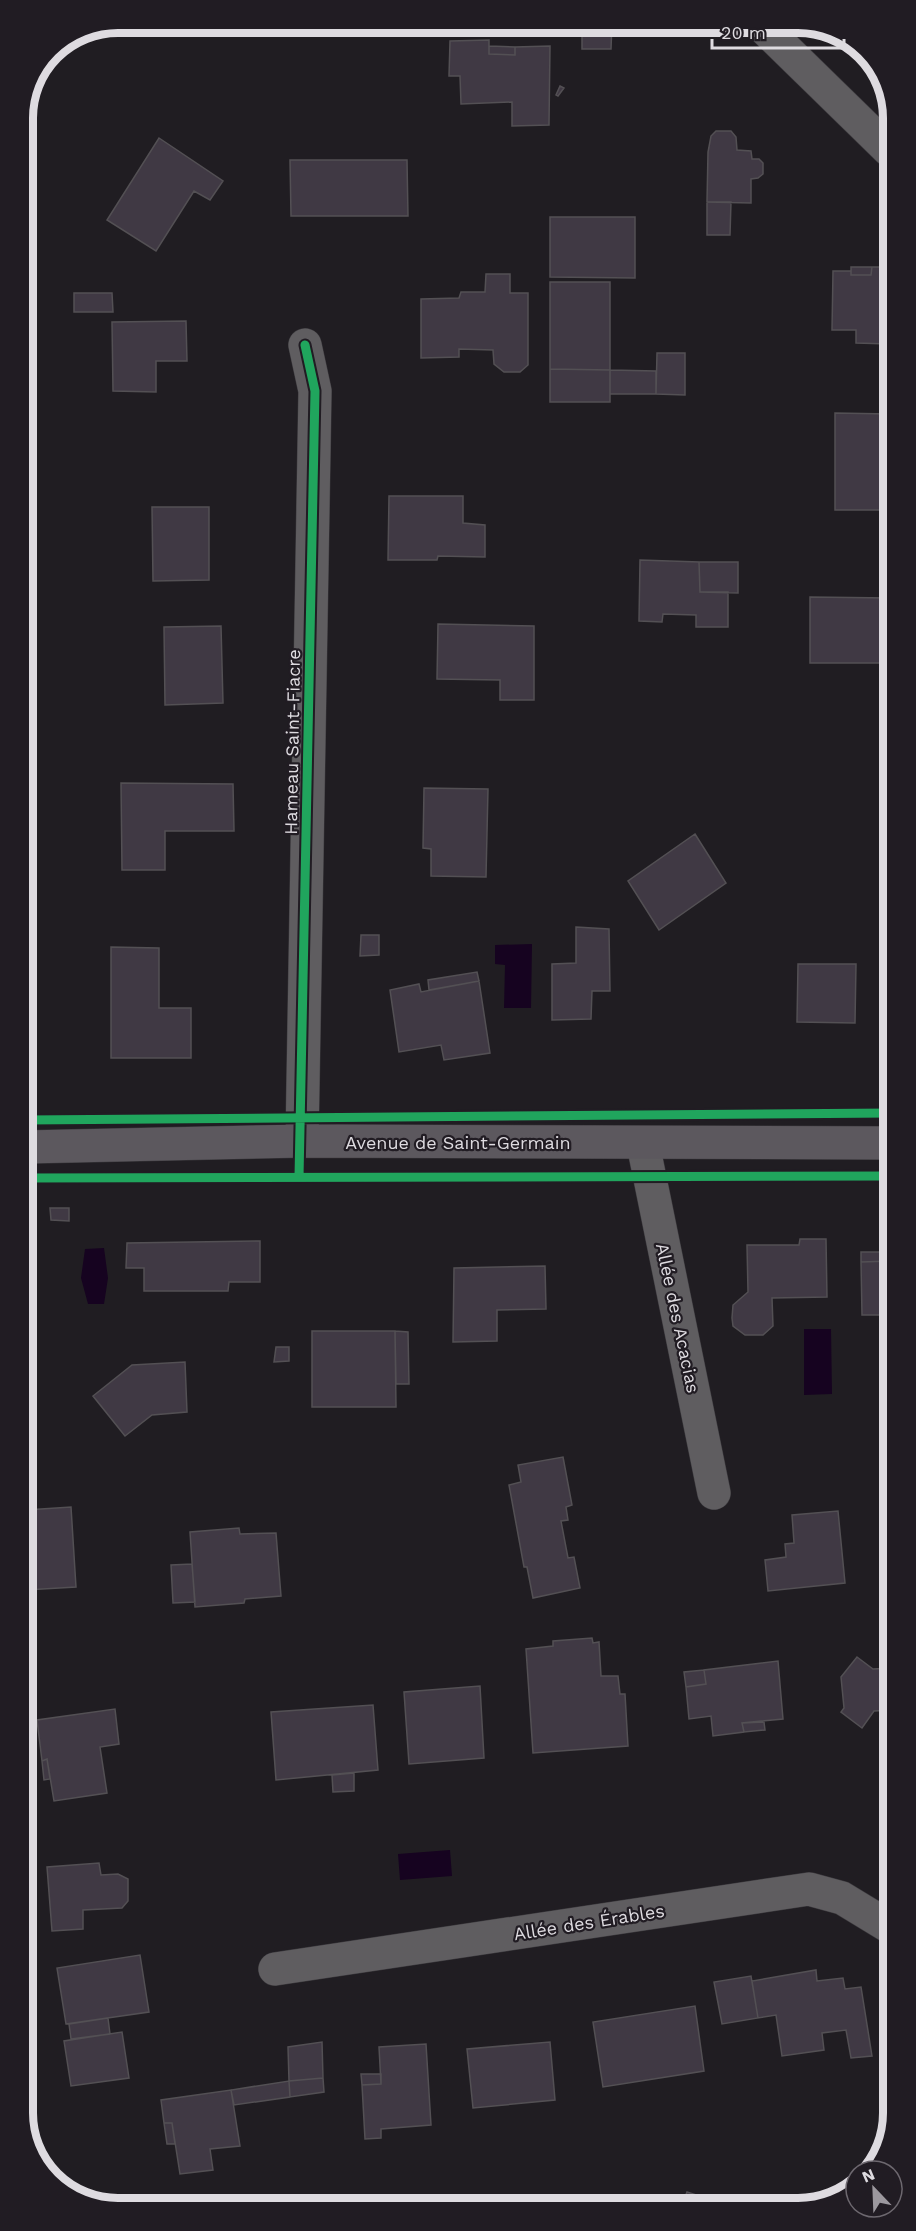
<svg xmlns="http://www.w3.org/2000/svg" width="916" height="2231" viewBox="0 0 916 2231" font-family="'Work Sans',sans-serif">
<style>
.water{fill:#160320}
.building{fill:#403944;stroke:#535054;stroke-width:1.5}
.lines{fill:none;stroke-linecap:round;stroke-linejoin:round}
.minor-casing{stroke:#3c3a3e;stroke-width:34}
.secondary-casing{stroke:#3c3a3e;stroke-width:34}
.minor{stroke:#5f5d60;stroke-width:33}
.secondary{stroke:#5c585e;stroke-width:33}
.cycleway-casing{stroke:#211c23;stroke-width:13}
.cycleway{stroke:#20a55d;stroke-width:9}
.labels{text-anchor:middle;dominant-baseline:central;stroke-width:4.5;stroke-linejoin:round;paint-order:stroke}
.street-label{font-size:18px;fill:#dedbe0;stroke:#211c23}
.rim{fill:none;stroke:#dedbe0;stroke-width:8}
</style>
<rect width="100%" height="100%" fill="#201d22"/>
<path class="water" d="M 532,944 L 531,1008 L 504,1008 L 505,965 L 495,964 L 495,945 Z
M 104,1248 L 108,1278 L 104,1304 L 88,1304 L 81,1278 L 85,1249 Z
M 804,1329 L 831,1329 L 832,1394 L 804,1395 Z
M 450,1850 L 452,1876 L 400,1880 L 398,1854 Z"/>
<path class="building" d="M 582,23 L 612,23 L 611,49 L 582,49 Z
M 612,23 L 624,23 L 623,29 L 612,28 Z
M 489,40 L 489,54 L 515,55 L 515,47 L 550,46 L 549,125 L 512,126 L 512,102 L 461,104 L 460,76 L 449,76 L 450,41 Z
M 489,46 L 515,47 L 515,55 L 489,54 Z
M 560,86 L 564,88 L 558,96 L 556,95 Z
M 716,131 L 731,131 L 736,137 L 737,150 L 751,151 L 752,159 L 759,159 L 763,163 L 763,174 L 758,178 L 751,179 L 751,203 L 707,202 L 708,152 L 711,136 Z
M 159,138 L 223,181 L 210,200 L 194,191 L 156,251 L 107,220 Z
M 290,160 L 407,160 L 408,216 L 291,216 Z
M 707,202 L 731,202 L 730,235 L 707,235 Z
M 550,217 L 635,217 L 635,278 L 550,277 Z
M 885,262 L 889,262 L 889,344 L 856,343 L 856,330 L 832,330 L 833,271 L 851,271 L 851,275 L 871,275 L 872,267 L 884,267 Z
M 851,267 L 872,267 L 871,275 L 851,275 Z
M 486,274 L 510,274 L 510,293 L 528,293 L 528,365 L 520,372 L 504,372 L 494,364 L 493,350 L 459,349 L 459,357 L 421,358 L 421,299 L 459,298 L 461,292 L 485,292 Z
M 550,282 L 610,282 L 610,370 L 550,369 Z
M 74,293 L 112,293 L 113,312 L 74,312 Z
M 186,321 L 187,361 L 156,361 L 156,392 L 113,391 L 112,322 Z
M 657,353 L 685,353 L 685,395 L 656,394 Z
M 550,369 L 610,370 L 610,402 L 550,402 Z
M 610,370 L 656,371 L 656,394 L 610,394 Z
M 835,413 L 889,414 L 890,510 L 835,510 Z
M 389,496 L 463,496 L 463,523 L 485,525 L 485,557 L 438,556 L 437,560 L 388,560 Z
M 152,507 L 209,507 L 209,580 L 153,581 Z
M 640,560 L 699,562 L 700,592 L 728,592 L 728,627 L 696,627 L 696,615 L 663,614 L 662,622 L 639,621 Z
M 699,562 L 738,562 L 738,593 L 700,592 Z
M 810,597 L 890,598 L 890,663 L 810,663 Z
M 438,624 L 534,626 L 534,700 L 500,700 L 500,680 L 437,679 Z
M 221,626 L 223,703 L 165,705 L 164,627 Z
M 121,783 L 233,784 L 234,831 L 165,831 L 165,870 L 122,870 Z
M 424,788 L 488,789 L 486,877 L 431,876 L 431,849 L 423,848 Z
M 695,834 L 726,883 L 659,930 L 628,881 Z
M 576,927 L 609,929 L 610,991 L 592,991 L 591,1019 L 552,1020 L 552,964 L 576,963 Z
M 361,935 L 379,935 L 379,955 L 360,956 Z
M 111,947 L 159,948 L 159,1008 L 191,1008 L 191,1058 L 111,1058 Z
M 798,964 L 856,964 L 855,1023 L 797,1022 Z
M 25,970 L 30,970 L 29,1050 L 25,1050 Z
M 477,972 L 479,981 L 429,990 L 428,980 Z
M 479,981 L 490,1053 L 444,1060 L 441,1045 L 399,1052 L 390,990 L 419,984 L 421,992 Z
M 50,1208 L 69,1208 L 69,1221 L 51,1220 Z
M 800,1239 L 826,1239 L 827,1297 L 772,1298 L 773,1326 L 763,1335 L 745,1335 L 733,1326 L 732,1318 L 733,1305 L 748,1292 L 747,1245 L 799,1245 Z
M 260,1241 L 260,1282 L 229,1282 L 228,1291 L 144,1291 L 144,1268 L 126,1268 L 127,1243 Z
M 861,1252 L 891,1252 L 891,1261 L 861,1262 Z
M 891,1261 L 892,1333 L 884,1333 L 885,1315 L 862,1315 L 861,1262 Z
M 545,1266 L 546,1309 L 497,1310 L 497,1341 L 453,1342 L 454,1268 Z
M 312,1331 L 395,1331 L 396,1407 L 312,1407 Z
M 395,1331 L 408,1332 L 409,1384 L 396,1384 Z
M 884,1333 L 892,1333 L 892,1361 L 885,1361 Z
M 276,1347 L 289,1347 L 289,1361 L 274,1362 Z
M 185,1362 L 187,1412 L 152,1415 L 125,1436 L 93,1396 L 132,1365 Z
M 563,1457 L 572,1505 L 566,1507 L 568,1520 L 561,1521 L 568,1558 L 574,1557 L 580,1588 L 533,1598 L 527,1567 L 524,1567 L 509,1485 L 521,1482 L 518,1465 Z
M 71,1507 L 76,1587 L 26,1590 L 26,1510 Z
M 838,1511 L 845,1583 L 768,1591 L 765,1560 L 786,1557 L 785,1544 L 794,1543 L 792,1515 Z
M 239,1528 L 240,1534 L 276,1533 L 281,1596 L 245,1599 L 244,1603 L 195,1607 L 190,1532 Z
M 192,1564 L 195,1602 L 173,1603 L 171,1565 Z
M 592,1638 L 593,1643 L 599,1642 L 601,1676 L 618,1676 L 620,1694 L 625,1694 L 628,1746 L 533,1753 L 526,1649 L 553,1646 L 553,1641 Z
M 857,1657 L 873,1669 L 892,1668 L 893,1710 L 874,1711 L 862,1728 L 841,1712 L 844,1708 L 841,1677 Z
M 778,1661 L 783,1719 L 742,1723 L 744,1732 L 713,1736 L 711,1716 L 689,1719 L 686,1687 L 706,1684 L 704,1670 Z
M 704,1670 L 706,1684 L 686,1687 L 684,1672 Z
M 480,1686 L 484,1758 L 409,1764 L 404,1692 Z
M 373,1705 L 378,1770 L 276,1780 L 271,1712 Z
M 115,1709 L 119,1744 L 100,1747 L 107,1793 L 54,1801 L 47,1759 L 42,1761 L 37,1720 Z
M 764,1722 L 765,1730 L 744,1732 L 742,1723 Z
M 47,1759 L 50,1779 L 44,1780 L 42,1761 Z
M 354,1773 L 354,1791 L 333,1792 L 332,1775 Z
M 99,1863 L 101,1875 L 118,1874 L 128,1879 L 128,1901 L 122,1908 L 83,1910 L 83,1929 L 52,1931 L 47,1867 Z
M 140,1955 L 149,2012 L 66,2024 L 57,1968 Z
M 816,1970 L 817,1981 L 843,1978 L 845,1989 L 861,1987 L 872,2056 L 851,2058 L 846,2030 L 822,2033 L 824,2050 L 782,2056 L 776,2015 L 758,2018 L 752,1981 Z
M 751,1976 L 758,2018 L 722,2024 L 714,1982 Z
M 695,2006 L 704,2071 L 603,2087 L 593,2022 Z
M 108,2018 L 110,2034 L 71,2039 L 69,2024 Z
M 122,2032 L 129,2078 L 71,2086 L 64,2041 Z
M 322,2042 L 323,2078 L 289,2081 L 288,2047 Z
M 550,2042 L 555,2100 L 473,2108 L 467,2049 Z
M 426,2044 L 431,2125 L 381,2129 L 381,2138 L 365,2139 L 362,2085 L 381,2084 L 379,2047 Z
M 361,2074 L 381,2074 L 381,2084 L 362,2085 Z
M 323,2078 L 324,2092 L 290,2097 L 289,2081 Z
M 289,2081 L 290,2097 L 234,2105 L 231,2090 Z
M 231,2090 L 240,2146 L 210,2149 L 213,2170 L 180,2174 L 172,2123 L 164,2123 L 161,2100 Z
M 164,2123 L 172,2123 L 175,2144 L 167,2144 Z
M 687,2192 L 724,2204 L 682,2205 Z"/>
<g class="lines">
<defs>
<path id="minor" d="M 759,23 L 889,150
M 302,1141 L 315,391 L 305,345
M 643,1144 L 714,1493
M 275,1969 L 809,1889 L 842,1898 L 893,1929"/>
<path id="secondary" d="M 25,1147 L 302,1141 L 891,1143"/>
</defs>
<use href="#minor" class="minor-casing"/>
<use href="#secondary" class="secondary-casing"/>
<use href="#minor" class="minor"/>
<use href="#secondary" class="secondary"/>
<defs>
<path id="cycleway" d="M 25,1120 L 891,1113
M 299,1177 L 315,391 L 305,345
M 25,1178 L 891,1176"/>
</defs>
<use href="#cycleway" class="cycleway-casing"/>
<use href="#cycleway" class="cycleway"/>
</g>
<g class="labels">
<g class="street-label">
<text transform="translate(292 742) rotate(-89)">Hameau Saint-Fiacre</text>
<text x="458" y="1142">Avenue de Saint-Germain</text>
<text transform="translate(678 1318) rotate(78)">Allée des Acacias</text>
<text transform="translate(589 1922) rotate(-9)">Allée des Érables</text>
</g>
</g>
<path d="M0 0H916V2231H0ZM118 33H798A85 85 0 0 1 883 118V2113A85 85 0 0 1 798 2198H118A85 85 0 0 1 33 2113V118A85 85 0 0 1 118 33Z" fill="#211c23" fill-rule="evenodd"/>
<path class="rim" d="M118 33H798A85 85 0 0 1 883 118V2113A85 85 0 0 1 798 2198H118A85 85 0 0 1 33 2113V118A85 85 0 0 1 118 33Z"/>
<g transform="translate(874 2189) rotate(337)"><circle r="28" fill="#211c23" stroke="#6d686f" stroke-width="1.5"/>
<path d="M0-4.5L10 22L0 15L-10 22Z" fill="#9c989e"/>
<text y="-9" font-size="16" font-weight="bold" text-anchor="middle" fill="#dedbe0">N</text>
</g>
<path d="M712 39v9h132v-9" fill="none" stroke="#dedbe0" stroke-width="3"/>
<text x="721" y="39" font-size="18" fill="#dedbe0" stroke="#211c23" stroke-width="4.5" paint-order="stroke">20 m</text>
</svg>
